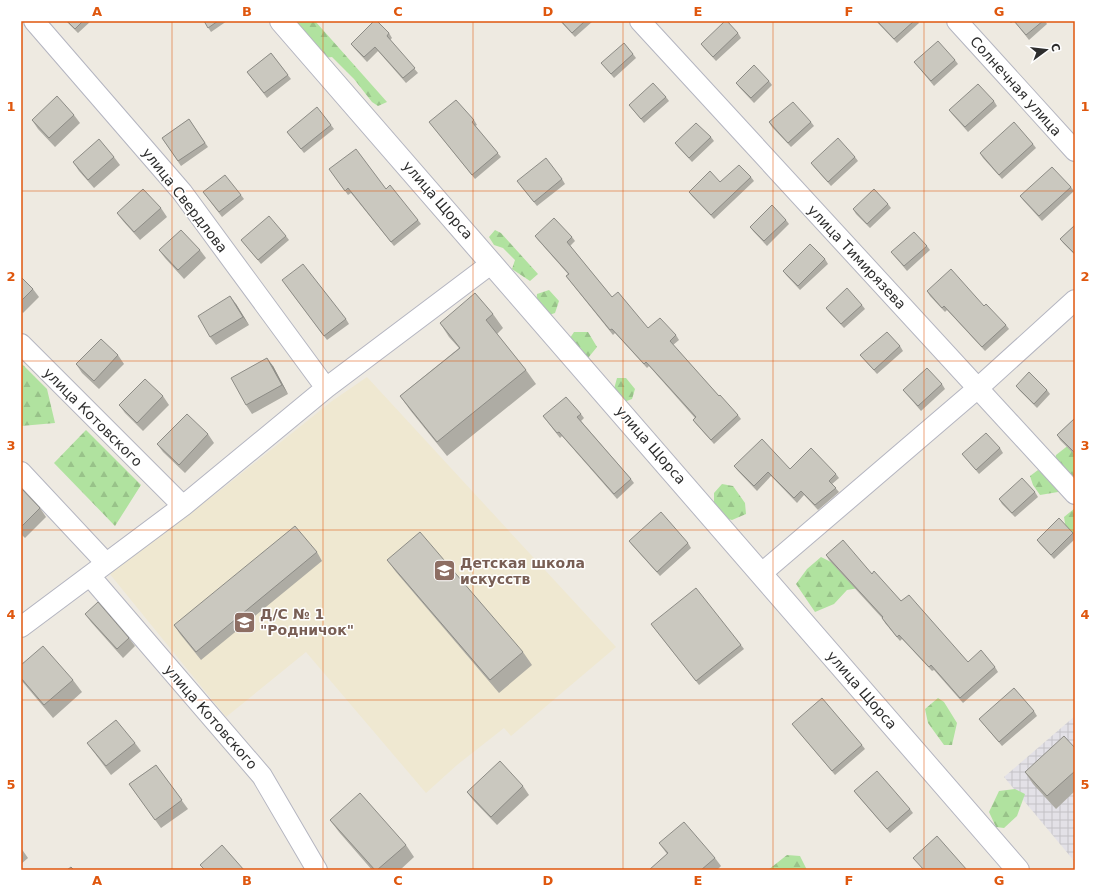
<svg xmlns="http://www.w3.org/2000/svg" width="1096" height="891" viewBox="0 0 1096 891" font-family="'DejaVu Sans',sans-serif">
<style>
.industrial{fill:url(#industrial-grid)}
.education{fill:#efe8d1}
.forest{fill:url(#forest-firs)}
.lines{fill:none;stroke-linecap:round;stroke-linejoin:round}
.minor-casing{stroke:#b4b5c0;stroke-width:22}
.tertiary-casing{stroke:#b4b5c0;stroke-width:24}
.minor{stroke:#fff;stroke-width:20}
.tertiary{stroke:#fff;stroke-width:22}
.wall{fill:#aeaca4}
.shaded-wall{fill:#8d8c86}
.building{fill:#cac8bf;stroke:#8d8c86}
.grid{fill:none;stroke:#df570e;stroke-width:1;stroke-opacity:0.55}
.labels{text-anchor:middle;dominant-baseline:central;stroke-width:3;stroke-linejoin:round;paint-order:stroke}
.street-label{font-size:14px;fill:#2d2d2d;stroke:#fff}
.education-label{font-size:14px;font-weight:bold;fill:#785e54;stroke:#fff;text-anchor:start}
.neatline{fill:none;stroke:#df570e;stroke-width:1.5}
.grid-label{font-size:13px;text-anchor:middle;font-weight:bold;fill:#df570e}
</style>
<defs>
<pattern id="industrial-grid" width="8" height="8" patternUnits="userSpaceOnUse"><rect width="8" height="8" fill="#e3e1e7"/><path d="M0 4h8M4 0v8" fill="none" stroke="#c3c1c6"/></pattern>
<pattern id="forest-firs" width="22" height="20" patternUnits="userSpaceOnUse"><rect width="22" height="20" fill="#b0e29f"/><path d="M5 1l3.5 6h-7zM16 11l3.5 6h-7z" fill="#98c289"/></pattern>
</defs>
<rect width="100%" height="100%" fill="#eeeae1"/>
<path class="industrial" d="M 1075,716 L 1075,862 L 1004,777 Z"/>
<path class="education" d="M 367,377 L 616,647 L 511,736 L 504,728 L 457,765 L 426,793 L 306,652 L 226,717 L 109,573 L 222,489 L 332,401 Z"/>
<path class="forest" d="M 291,21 L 315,21 L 387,102 L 378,106 L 372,102 L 354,79 L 332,57 L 324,58 Z
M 495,230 L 501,233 L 538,274 L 530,281 L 512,269 L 515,260 L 503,248 L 494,245 L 489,237 Z
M 549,290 L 559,301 L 555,313 L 549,315 L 536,306 L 537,294 Z
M 574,332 L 588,332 L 597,347 L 588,358 L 579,358 L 570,338 Z
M 21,363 L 47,389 L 55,423 L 21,426 Z
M 617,378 L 626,378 L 635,389 L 632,399 L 624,402 L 614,389 Z
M 86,430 L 141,485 L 115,526 L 54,463 Z
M 1070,444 L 1075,449 L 1075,482 L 1054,466 L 1056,455 Z
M 1038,470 L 1060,486 L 1058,492 L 1040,495 L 1033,485 L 1030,476 Z
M 722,484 L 733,486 L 745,503 L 746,514 L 732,520 L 721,517 L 714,510 L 714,493 Z
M 1075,508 L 1075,534 L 1067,536 L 1064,517 Z
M 821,557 L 849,571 L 859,588 L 847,590 L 834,604 L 815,612 L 796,584 L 807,569 Z
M 938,698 L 944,702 L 957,723 L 952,745 L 944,745 L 928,723 L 925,709 Z
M 1015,789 L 1025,794 L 1017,816 L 1004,828 L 996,827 L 989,812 L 999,791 Z
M 787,855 L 800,856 L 807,870 L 768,870 Z"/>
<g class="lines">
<defs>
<path id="minor" d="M 34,21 L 182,192 L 326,388
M 640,21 L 1075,494
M 957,21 L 1075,151
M 21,344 L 183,506
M 21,472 L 106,563
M 762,573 L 978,388 L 1075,300
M 90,576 L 262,776 L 317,870
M 21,627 L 183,506 L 326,388 L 492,263"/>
<path id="tertiary" d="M 281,21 L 1018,870"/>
</defs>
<use href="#minor" class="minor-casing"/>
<use href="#tertiary" class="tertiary-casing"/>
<use href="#minor" class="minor"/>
<use href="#tertiary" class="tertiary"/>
</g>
<path class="wall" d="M 66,21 L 91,21 L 78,33 Z
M 204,21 L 227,21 L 211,32 Z
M 560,21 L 593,21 L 575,37 Z
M 876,21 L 918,21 L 919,23 L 897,43 Z
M 1009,21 L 1045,21 L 1047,24 L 1029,40 L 1014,21 L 1011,23 Z
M 389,33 L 392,38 L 390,40 L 418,73 L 406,83 L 378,51 L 367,62 L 354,48 L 351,44 Z
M 738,33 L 741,38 L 716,61 L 704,48 L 701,44 Z
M 271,53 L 291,79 L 267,98 L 247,72 Z
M 633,54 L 636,58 L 614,78 L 601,63 Z
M 955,60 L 958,64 L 934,86 L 914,62 Z
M 769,81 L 772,85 L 754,103 L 739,87 L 736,83 Z
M 666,97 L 669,101 L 644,123 L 629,105 Z
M 994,101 L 997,106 L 968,132 L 952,114 L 949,110 Z
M 74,115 L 80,123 L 55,147 L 38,129 L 32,120 Z
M 189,119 L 208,147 L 181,166 L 162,138 Z
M 474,120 L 477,125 L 475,126 L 501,157 L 475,179 L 429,122 Z
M 769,122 L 811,122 L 814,126 L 791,147 L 772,127 Z
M 331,125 L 334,129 L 304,153 L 287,132 Z
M 711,137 L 714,141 L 692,162 L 678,147 L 675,143 Z
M 1033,144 L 1036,148 L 1002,179 L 983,158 L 980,153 Z
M 114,157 L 120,165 L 94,188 L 79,171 L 73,162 Z
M 855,157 L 858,161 L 831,186 L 814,167 L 811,163 Z
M 329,169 L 386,189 L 418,220 L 421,224 L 394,246 L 351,193 L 348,195 Z
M 751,177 L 754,181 L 714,219 L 692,196 L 689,192 L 720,182 Z
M 562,179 L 565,184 L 537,206 L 520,185 Z
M 1071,187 L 1074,191 L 1042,221 L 1023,200 L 1020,196 Z
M 203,192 L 241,195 L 244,199 L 222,217 Z
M 888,204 L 891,208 L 870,228 L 856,214 L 853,209 Z
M 161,208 L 167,217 L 140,240 L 123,221 L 117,213 Z
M 786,220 L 789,224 L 767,246 L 753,231 L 750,227 Z
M 1075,225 L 1075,255 L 1063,243 L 1060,239 Z
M 286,236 L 289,240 L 261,264 L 241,240 Z
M 535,236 L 572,237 L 575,241 L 570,246 L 612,297 L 648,328 L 676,335 L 679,340 L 673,345 L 719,396 L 738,415 L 741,419 L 714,444 L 696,424 L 693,420 L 695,418 L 649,366 L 647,368 L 615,333 L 613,335 L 569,280 L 566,276 L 568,274 L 538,240 Z
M 927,246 L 930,250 L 907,271 L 891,252 Z
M 159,250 L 200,250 L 206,258 L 184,279 L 165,258 Z
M 825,259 L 828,264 L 800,290 L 786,275 L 783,271 Z
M 21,277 L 33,289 L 39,297 L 23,313 L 21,311 Z
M 285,284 L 346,319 L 349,324 L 327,340 Z
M 927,291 L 984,306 L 1006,325 L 1009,329 L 985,351 L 947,310 L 945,312 L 930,296 Z
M 236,304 L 249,325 L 216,345 L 210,337 Z
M 862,305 L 865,309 L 844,328 L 829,312 L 826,308 Z
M 493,314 L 503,328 L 497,334 L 526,370 L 536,384 L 447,456 L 410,410 L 400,396 L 459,348 L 449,337 L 440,323 Z
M 900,346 L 903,351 L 877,374 L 860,355 Z
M 118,355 L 124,364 L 99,389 L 82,373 L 76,364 Z
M 273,366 L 288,394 L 252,414 L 246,405 Z
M 942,384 L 945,389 L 921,411 L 903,390 Z
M 1016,386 L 1047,390 L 1050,394 L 1037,408 L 1019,390 Z
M 163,396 L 169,405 L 143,431 L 125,413 L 119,405 Z
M 581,414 L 584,418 L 581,421 L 631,479 L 634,483 L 617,499 L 562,436 L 560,438 L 543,416 Z
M 1075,418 L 1075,455 L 1060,440 L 1057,435 Z
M 208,434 L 214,443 L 185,473 L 163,452 L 157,444 Z
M 1000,448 L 1003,453 L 979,474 L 962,454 Z
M 734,466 L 790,469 L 836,474 L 839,478 L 832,484 L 839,492 L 818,510 L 804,495 L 797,503 L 771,476 L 757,491 L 737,470 Z
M 21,488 L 40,508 L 46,517 L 25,538 L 21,534 Z
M 1035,492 L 1038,497 L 1015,517 L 1002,504 L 999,499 Z
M 1073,533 L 1075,535 L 1075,539 L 1054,559 L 1040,544 L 1037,540 Z
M 629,541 L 688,543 L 691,548 L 660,576 L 632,545 Z
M 317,552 L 322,561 L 201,660 L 180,634 L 174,625 Z
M 826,555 L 872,574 L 968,662 L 995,667 L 998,672 L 963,703 L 934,670 L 932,671 L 902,639 L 900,641 L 885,623 L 882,618 L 829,560 Z
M 387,560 L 523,652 L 532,665 L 499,693 L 396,572 Z
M 85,614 L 129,638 L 135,646 L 123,658 L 91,622 Z
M 651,624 L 741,645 L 744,649 L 699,685 Z
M 21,665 L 73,680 L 82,692 L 53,718 L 21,680 Z
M 1034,711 L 1037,716 L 1002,746 L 979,719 Z
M 792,724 L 862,745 L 865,749 L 835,775 Z
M 87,743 L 135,743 L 141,751 L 111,775 Z
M 1075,748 L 1075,791 L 1056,809 L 1033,784 L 1025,772 Z
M 156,765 L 188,809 L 161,828 L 129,784 Z
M 523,786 L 529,795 L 497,825 L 473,800 L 467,792 Z
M 854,791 L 910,809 L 913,813 L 890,833 L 857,795 Z
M 330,820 L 406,845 L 414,857 L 400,870 L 372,870 L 339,832 Z
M 659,843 L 715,858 L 721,866 L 717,870 L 649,870 L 667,854 Z
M 21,848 L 28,858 L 21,864 Z"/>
<path class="shaded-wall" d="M 230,296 L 236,304 L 249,325 L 243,317 Z
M 267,358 L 273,366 L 288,394 L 282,385 Z"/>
<path class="building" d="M 67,21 L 83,21 L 75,29 Z
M 204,21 L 218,21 L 208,28 Z
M 374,21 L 377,21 L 389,33 L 387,36 L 415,68 L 403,78 L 375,47 L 364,57 L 351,44 Z
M 561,21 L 585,21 L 572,33 Z
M 725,21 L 727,21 L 738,33 L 713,57 L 701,44 Z
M 877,21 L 914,21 L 894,39 Z
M 1014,21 L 1043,21 L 1026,35 Z
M 938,41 L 955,60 L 931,81 L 914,62 Z
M 624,43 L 633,54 L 611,74 L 601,63 Z
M 271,53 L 288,75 L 264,93 L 247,72 Z
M 754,65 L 769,81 L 751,98 L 736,83 Z
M 653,83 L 666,97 L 641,119 L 629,105 Z
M 978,84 L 994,101 L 965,127 L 949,110 Z
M 57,96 L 74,115 L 49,138 L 32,120 Z
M 456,100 L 474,120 L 472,122 L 498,153 L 472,175 L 429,122 Z
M 793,102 L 811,122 L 788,143 L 769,122 Z
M 317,107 L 331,125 L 301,149 L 287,132 Z
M 189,119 L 205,143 L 178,161 L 162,138 Z
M 1014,122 L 1033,144 L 999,175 L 980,153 Z
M 696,123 L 711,137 L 689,158 L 675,143 Z
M 838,138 L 855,157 L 828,182 L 811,163 Z
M 99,139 L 114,157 L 88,180 L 73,162 Z
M 356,149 L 386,189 L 390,185 L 418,220 L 391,242 L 348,188 L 345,191 L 329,169 Z
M 546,158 L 562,179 L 534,202 L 517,181 Z
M 739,165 L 751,177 L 711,215 L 689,192 L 710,171 L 720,182 Z
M 1052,167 L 1071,187 L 1039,216 L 1020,196 Z
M 225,175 L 241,195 L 219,212 L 203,192 Z
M 143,189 L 161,208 L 134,232 L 117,213 Z
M 874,189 L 888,204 L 867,224 L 853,209 Z
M 772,205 L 786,220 L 764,241 L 750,227 Z
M 269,216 L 286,236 L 258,260 L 241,240 Z
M 554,218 L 572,237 L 567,242 L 612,297 L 618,292 L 648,328 L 660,318 L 676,335 L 670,341 L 719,396 L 720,395 L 738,415 L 711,440 L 693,420 L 696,417 L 646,362 L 644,364 L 612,329 L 610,330 L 566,276 L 569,274 L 535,236 Z
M 1075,225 L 1075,254 L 1060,239 Z
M 181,230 L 200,250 L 178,270 L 159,250 Z
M 914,232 L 927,246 L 904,266 L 891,252 Z
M 810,244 L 825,259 L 798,286 L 783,271 Z
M 303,264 L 346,319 L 324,336 L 282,280 Z
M 951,269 L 984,306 L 986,304 L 1006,325 L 982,347 L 944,306 L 942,308 L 927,291 Z
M 21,277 L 33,289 L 21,301 Z
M 847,288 L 862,305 L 841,324 L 826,308 Z
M 475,293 L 493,314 L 486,320 L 526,370 L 437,442 L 400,396 L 460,348 L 440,323 Z
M 230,296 L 243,317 L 210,337 L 198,316 Z
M 887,332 L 900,346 L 874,370 L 860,355 Z
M 101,339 L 118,355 L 94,381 L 76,364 Z
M 267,358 L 282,385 L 246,405 L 231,378 Z
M 927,368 L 942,384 L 918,406 L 903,390 Z
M 1029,372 L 1047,390 L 1034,404 L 1016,386 Z
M 145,379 L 163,396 L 137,423 L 119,405 Z
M 566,397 L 581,414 L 577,417 L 631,479 L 614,494 L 559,432 L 557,433 L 543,416 Z
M 187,414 L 208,434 L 179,465 L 157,444 Z
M 1075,418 L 1075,453 L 1057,435 Z
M 986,433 L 1000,448 L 976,470 L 962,454 Z
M 762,439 L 790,469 L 811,448 L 836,474 L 829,481 L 836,488 L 815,505 L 801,491 L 794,498 L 768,472 L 754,486 L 734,466 Z
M 1022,478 L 1035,492 L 1012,513 L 999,499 Z
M 21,488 L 40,508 L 21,527 Z
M 661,512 L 688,543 L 657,572 L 629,541 Z
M 1059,518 L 1073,533 L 1051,555 L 1037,540 Z
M 295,526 L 317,552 L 196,652 L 174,625 Z
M 420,532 L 523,652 L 490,680 L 387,560 Z
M 843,540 L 872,574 L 874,571 L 901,601 L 909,595 L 968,662 L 981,650 L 995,667 L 960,698 L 931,665 L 929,667 L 899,635 L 897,637 L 882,618 L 883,617 L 826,555 Z
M 696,588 L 741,645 L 696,681 L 651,624 Z
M 98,602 L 129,638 L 117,649 L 85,614 Z
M 43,646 L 73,680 L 44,705 L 21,678 L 21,665 Z
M 1014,688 L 1034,711 L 999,742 L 979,719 Z
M 822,698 L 862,745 L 832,771 L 792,724 Z
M 116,720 L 135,743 L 106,766 L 87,743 Z
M 1064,736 L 1075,748 L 1075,771 L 1047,796 L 1025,772 Z
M 500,761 L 523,786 L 491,817 L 467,792 Z
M 156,765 L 182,800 L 155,820 L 129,784 Z
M 877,771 L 910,809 L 887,829 L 854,791 Z
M 360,793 L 406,845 L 377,870 L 375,870 L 330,820 Z
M 684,822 L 715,858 L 701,870 L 649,870 L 668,853 L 659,843 Z
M 937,836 L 967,870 L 924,870 L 913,858 Z
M 222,845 L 244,870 L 205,870 L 200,865 Z
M 71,867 L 74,870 L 67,870 Z"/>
<path class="grid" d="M 172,21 L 172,870M 323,21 L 323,870M 473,21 L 473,870M 623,21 L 623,870M 773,21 L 773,870M 924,21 L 924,870M 21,191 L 1075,191M 21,361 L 1075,361M 21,530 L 1075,530M 21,700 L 1075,700"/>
<defs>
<symbol id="school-square" viewBox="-11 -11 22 22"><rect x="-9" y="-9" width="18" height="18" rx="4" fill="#8d6e63" stroke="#fff"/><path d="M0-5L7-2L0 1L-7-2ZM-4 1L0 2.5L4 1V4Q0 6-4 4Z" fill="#fff"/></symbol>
</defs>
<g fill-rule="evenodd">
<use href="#school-square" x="432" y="558" width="25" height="25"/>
<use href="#school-square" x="232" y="610" width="25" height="25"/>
</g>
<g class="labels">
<g class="street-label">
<text transform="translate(1016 86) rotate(48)">Солнечная улица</text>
<text transform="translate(185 200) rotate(52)">улица Свердлова</text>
<text transform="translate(438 200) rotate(49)">улица Щорса</text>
<text transform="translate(857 257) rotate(47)">улица Тимирязева</text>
<text transform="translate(93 417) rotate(45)">улица Котовского</text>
<text transform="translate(651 445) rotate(49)">улица Щорса</text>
<text transform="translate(862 690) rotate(49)">улица Щорса</text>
<text transform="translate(211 717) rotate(49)">улица Котовского</text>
</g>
<g class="education-label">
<text x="460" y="563">Детская школа<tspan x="460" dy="16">искусств</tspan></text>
<text x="260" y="614">Д/С № 1<tspan x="260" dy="16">"Родничок"</tspan></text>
</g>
</g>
<rect width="1096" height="891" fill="none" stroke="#ffffff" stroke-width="44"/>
<g transform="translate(1046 50) rotate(75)" stroke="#ffffff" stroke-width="3" paint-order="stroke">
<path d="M0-3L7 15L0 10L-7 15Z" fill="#2d2d2d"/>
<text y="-6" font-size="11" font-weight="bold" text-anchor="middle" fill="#2d2d2d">С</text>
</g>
<rect x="22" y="22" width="1052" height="847" class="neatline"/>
<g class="grid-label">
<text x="97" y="16">A</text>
<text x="247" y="16">B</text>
<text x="398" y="16">C</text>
<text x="548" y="16">D</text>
<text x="698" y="16">E</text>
<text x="849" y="16">F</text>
<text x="999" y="16">G</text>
<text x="11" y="111">1</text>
<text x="1085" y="111">1</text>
<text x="11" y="281">2</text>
<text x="1085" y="281">2</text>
<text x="11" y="450">3</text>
<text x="1085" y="450">3</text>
<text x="11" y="619">4</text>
<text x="1085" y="619">4</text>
<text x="11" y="789">5</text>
<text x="1085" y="789">5</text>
<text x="97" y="885">A</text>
<text x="247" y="885">B</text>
<text x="398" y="885">C</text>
<text x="548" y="885">D</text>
<text x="698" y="885">E</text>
<text x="849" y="885">F</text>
<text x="999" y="885">G</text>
</g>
</svg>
